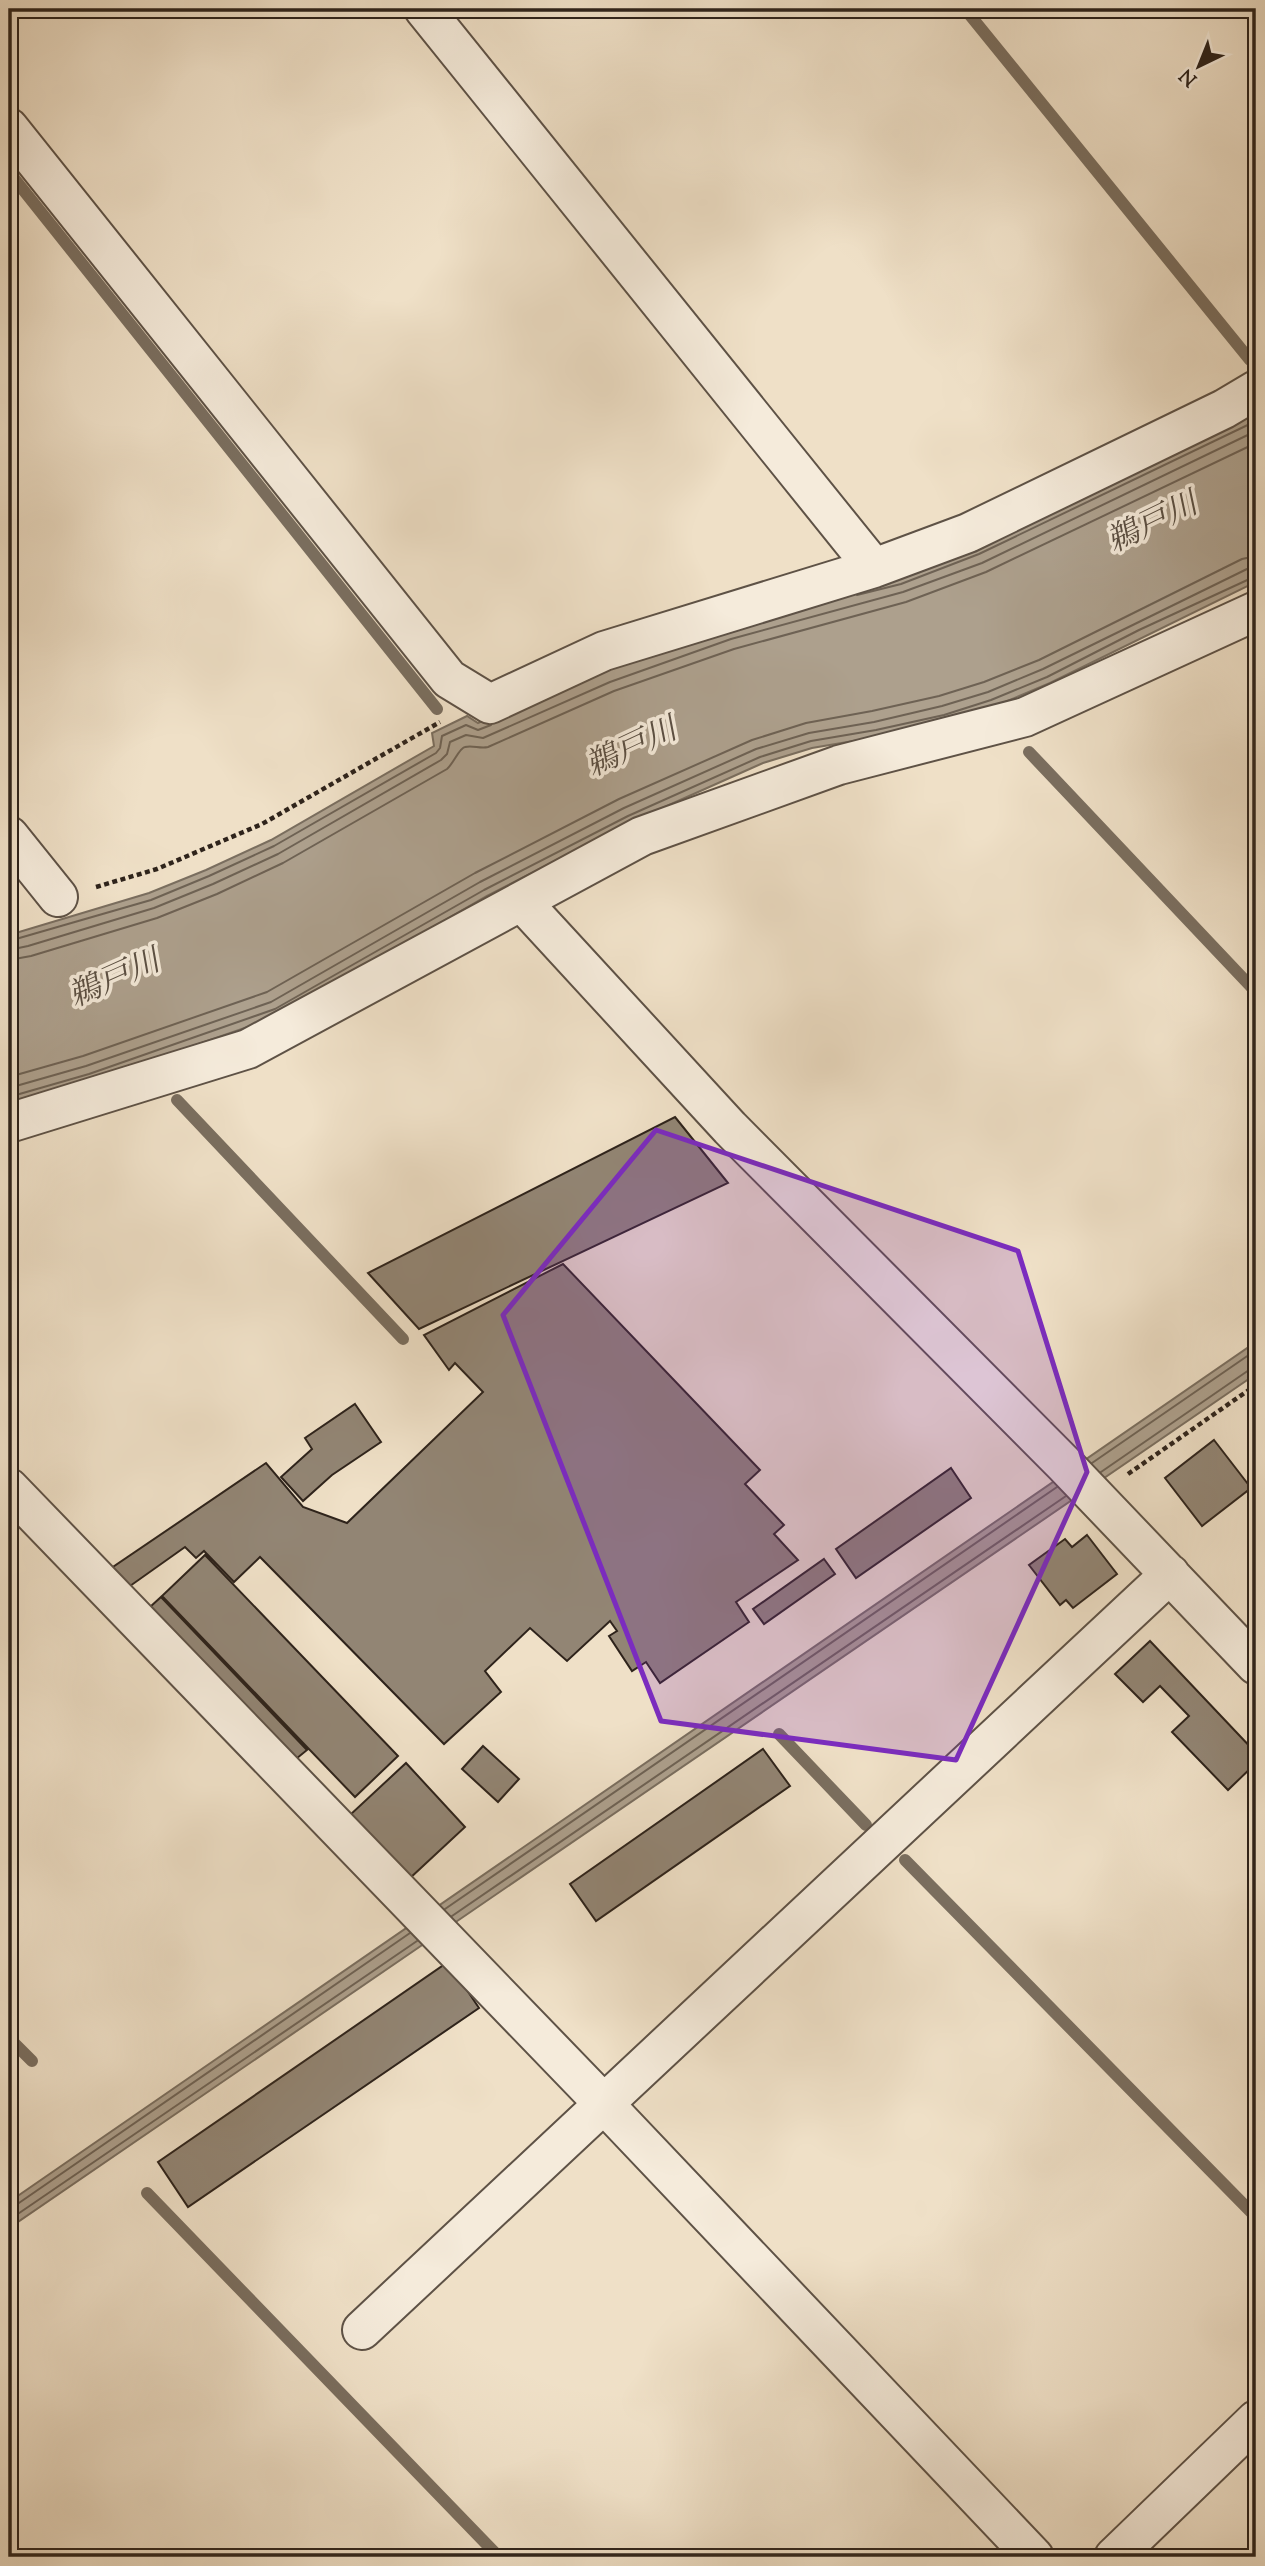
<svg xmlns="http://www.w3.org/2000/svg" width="1265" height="2566" viewBox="0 0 1265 2566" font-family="'Sorts Mill Goudy','Noto Serif JP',serif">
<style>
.water{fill:#ada08d;stroke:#7a6e5f;stroke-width:2}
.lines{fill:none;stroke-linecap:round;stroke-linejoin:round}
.shore{stroke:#6e6254;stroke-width:2}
.stream{stroke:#7a6e5f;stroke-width:12}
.building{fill:#928574;stroke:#2e231b;stroke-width:2}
.minor-casing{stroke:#5e5246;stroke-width:42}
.path{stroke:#2e231b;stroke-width:4.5;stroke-dasharray:5 3.5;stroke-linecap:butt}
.minor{stroke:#f5ebdb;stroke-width:38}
.marked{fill:#7b2cbf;fill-opacity:0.2;stroke:#7b2cbf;stroke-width:5;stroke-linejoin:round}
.labels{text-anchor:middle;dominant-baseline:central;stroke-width:7;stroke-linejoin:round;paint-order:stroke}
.water-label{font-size:32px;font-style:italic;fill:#5a4f43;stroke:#f5ebdb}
</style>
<rect width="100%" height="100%" fill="#efe0c7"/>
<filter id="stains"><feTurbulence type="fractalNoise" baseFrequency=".00286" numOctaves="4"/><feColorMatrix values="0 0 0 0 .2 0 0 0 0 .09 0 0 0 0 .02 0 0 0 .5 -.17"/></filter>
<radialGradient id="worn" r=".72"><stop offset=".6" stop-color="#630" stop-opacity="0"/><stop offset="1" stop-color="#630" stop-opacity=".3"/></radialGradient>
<path class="water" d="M 1256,412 L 1256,582 L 1050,683 L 993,707 L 877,737 L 812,748 L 763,763 L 631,822 L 487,896 L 279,1016 L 91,1081 L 9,1104 L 9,935 L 149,893 L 206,870 L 271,840 L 434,746 L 432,733 L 467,716 L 478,723 L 604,667 L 977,548 L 1235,425 Z
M 1256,1342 L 1256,1374 L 9,2228 L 9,2202 Z"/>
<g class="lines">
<path class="shore" d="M 857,595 L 901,584 L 979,554 L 1256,421
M 9,941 L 151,900 L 209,876 L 274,846 L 436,753 L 440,748 L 442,736 L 466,725 L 478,730 L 491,725
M 9,950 L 28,946 L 154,908 L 213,884 L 278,854 L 441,760 L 447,754 L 450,742 L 466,735 L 483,738 L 610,682 L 731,639 L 903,592 L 982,563 L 1256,431
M 9,960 L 31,956 L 157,918 L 217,894 L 283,863 L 447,769 C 453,764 460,747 465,747 C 473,745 480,749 488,747 L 614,691 L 734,649 L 906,602 L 986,572 L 1256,443
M 9,1077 L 83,1056 L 267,992 L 475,873 L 619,799 L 752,740 L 806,723 L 872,711 L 939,696 L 984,682 L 1039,660 L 1242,559 L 1256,556
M 9,1088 L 86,1066 L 271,1002 L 480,882 L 624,808 L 756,749 L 809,733 L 874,722 L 942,706 L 988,692 L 1043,669 L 1247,569 L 1256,567
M 9,1097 L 89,1074 L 275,1009 L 484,890 L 628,816 L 760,757 L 811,741 L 876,730 L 944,715 L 991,700 L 1047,677 L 1139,630 L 1256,576
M 1092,1463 L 1256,1350
M 1101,1472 L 1249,1370 L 1256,1368
M 445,1909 L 1057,1487
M 452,1916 L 1066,1496
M 9,2207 L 16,2205 L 410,1933
M 9,2220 L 417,1941"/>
<path class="stream" d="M 965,9 L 1250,360
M 9,172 L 437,709
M 1029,752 L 1256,992
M 177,1100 L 403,1339
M 779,1734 L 866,1825
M 905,1860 L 1256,2217
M 9,2038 L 32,2061
M 147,2193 L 499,2557"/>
</g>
<path class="building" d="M 675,1117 L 728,1183 L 419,1329 L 368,1273 Z
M 563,1264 L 760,1470 L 745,1484 L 784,1525 L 774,1534 L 798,1560 L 736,1602 L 749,1622 L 660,1683 L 646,1662 L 632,1671 L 609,1636 L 617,1631 L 610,1621 L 567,1661 L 530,1628 L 485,1671 L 501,1692 L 444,1744 L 260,1557 L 234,1582 L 204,1551 L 196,1558 L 185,1547 L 123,1591 L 107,1571 L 266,1463 L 303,1507 L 347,1523 L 483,1392 L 455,1363 L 449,1370 L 424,1335 Z
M 355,1404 L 381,1442 L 332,1475 L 303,1501 L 281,1477 L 312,1449 L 305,1438 Z
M 1214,1440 L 1251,1488 L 1202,1526 L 1165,1478 Z
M 951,1468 L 971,1498 L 856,1578 L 836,1549 Z
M 1087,1535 L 1117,1574 L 1073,1608 L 1066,1600 L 1060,1605 L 1029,1565 L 1065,1539 L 1072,1547 Z
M 205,1555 L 398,1756 L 355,1797 L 162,1596 Z
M 824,1559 L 835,1574 L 764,1624 L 753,1609 Z
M 161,1597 L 307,1750 L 296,1759 L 150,1607 Z
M 1150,1641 L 1256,1753 L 1256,1763 L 1228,1790 L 1172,1732 L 1189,1716 L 1160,1686 L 1143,1702 L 1115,1674 Z
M 483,1746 L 519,1779 L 498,1802 L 462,1769 Z
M 763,1749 L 790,1786 L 596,1921 L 570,1884 Z
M 406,1763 L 465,1827 L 409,1879 L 350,1815 Z
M 448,1962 L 479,2008 L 188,2207 L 158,2162 Z"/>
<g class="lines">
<defs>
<path id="minor" d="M 424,9 L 874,568
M 9,128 L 449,679 L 490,704 L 604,651 L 874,568 L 968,533 L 1224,409 L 1256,390
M 9,836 L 58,897
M 522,902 L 730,1128 L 1064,1464 L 1256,1665
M 9,1123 L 248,1049 L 642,836 L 839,765 L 1025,717 L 1256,611
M 9,1488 L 604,2104 L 1034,2557
M 362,2330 L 1170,1574
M 1114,2557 L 1256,2420"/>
</defs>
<use href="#minor" class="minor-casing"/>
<path class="path" d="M 96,887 L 157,869 L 262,824 L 440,722
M 1128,1474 L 1256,1385"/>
<use href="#minor" class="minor"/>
</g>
<path class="marked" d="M 656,1130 L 1018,1251 L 1087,1472 L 956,1760 L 661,1721 L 503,1315 Z"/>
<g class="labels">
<g class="water-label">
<text transform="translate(1153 524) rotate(-26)">鵜戸川</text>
<text transform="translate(632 749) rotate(-25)">鵜戸川</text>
<text transform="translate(115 980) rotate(-24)">鵜戸川</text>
</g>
</g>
<rect width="1265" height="2566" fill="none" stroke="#efe0c7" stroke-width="35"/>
<rect x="10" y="10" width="1244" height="2545" fill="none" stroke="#2e231b" stroke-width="3.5"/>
<rect x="18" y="18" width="1230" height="2531" fill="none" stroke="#2e231b" stroke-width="2"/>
<g transform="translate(1199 66) rotate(223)" stroke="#f5ebdb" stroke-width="5" paint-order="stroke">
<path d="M0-5L12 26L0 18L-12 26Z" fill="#2e231b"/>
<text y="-10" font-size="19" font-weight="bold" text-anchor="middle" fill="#2e231b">N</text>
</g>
<rect width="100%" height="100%" filter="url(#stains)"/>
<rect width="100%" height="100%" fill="url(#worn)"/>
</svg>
